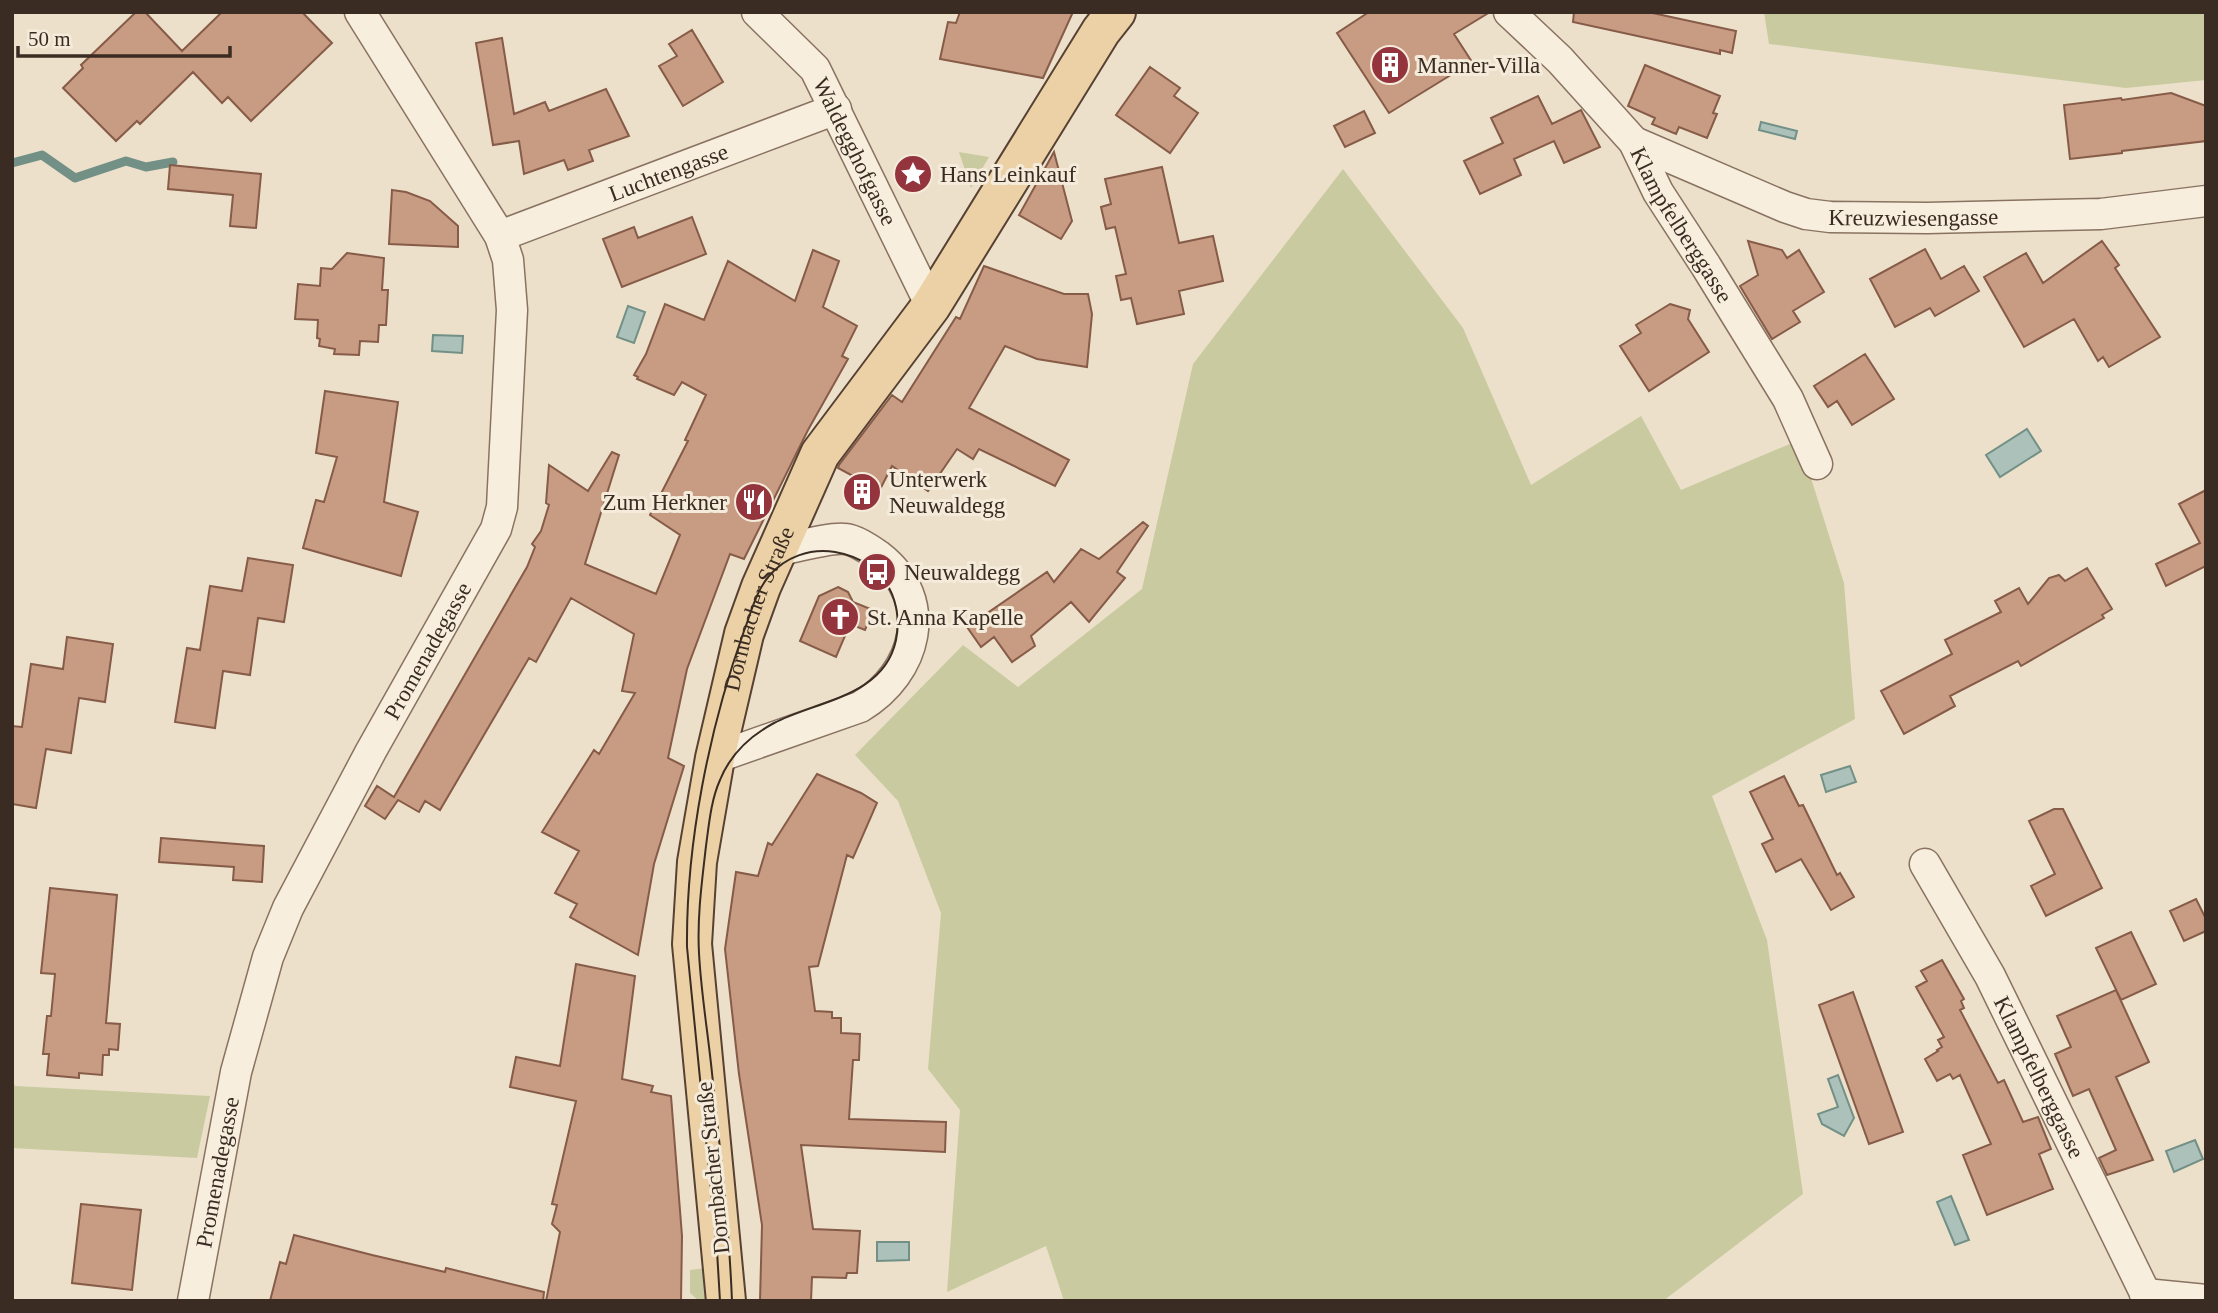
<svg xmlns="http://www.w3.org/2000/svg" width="2218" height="1313" viewBox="0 0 2218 1313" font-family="'Times New Roman',serif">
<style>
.green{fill:#c9ca9f}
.water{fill:#abc1b9;stroke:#729086;stroke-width:2}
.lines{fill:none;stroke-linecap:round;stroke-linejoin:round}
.stream{stroke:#729086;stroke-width:9}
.building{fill:#c89b83;stroke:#865b47;stroke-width:2}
.minor-casing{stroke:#897260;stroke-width:33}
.major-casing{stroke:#574133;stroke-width:42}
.minor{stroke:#f7eede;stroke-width:30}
.major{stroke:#ecd1a6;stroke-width:38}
.tram{stroke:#3a2c22;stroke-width:2}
.labels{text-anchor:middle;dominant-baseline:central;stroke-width:6;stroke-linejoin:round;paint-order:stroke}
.poi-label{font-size:23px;fill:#3a2c22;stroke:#f4ebda;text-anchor:start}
.street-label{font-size:23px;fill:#3a2c22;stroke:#f4ebda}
</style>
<rect width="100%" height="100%" fill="#ece0cb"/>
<path class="green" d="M 1764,12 L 2206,12 L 2206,80 L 2126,88 L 1769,44 Z
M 959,152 L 989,157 L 971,188 Z
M 1343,169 L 1463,328 L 1531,485 L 1641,416 L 1681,490 L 1799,440 L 1844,583 L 1855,719 L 1712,796 L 1767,940 L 1803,1194 L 1663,1301 L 1064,1301 L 1046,1246 L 947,1292 L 960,1110 L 928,1069 L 941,913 L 898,801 L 855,755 L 963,645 L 1018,687 L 1142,589 L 1193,364 Z
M 12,1080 L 15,1086 L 210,1096 L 197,1158 L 12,1148 Z
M 706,1268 L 708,1301 L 699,1301 L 690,1293 L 690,1270 Z"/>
<path class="water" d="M 1761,122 L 1797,131 L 1795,139 L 1759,130 Z
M 628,306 L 645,312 L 634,343 L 617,337 Z
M 433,335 L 463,336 L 462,353 L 432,351 Z
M 2027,429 L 2041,451 L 2000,477 L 1986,455 Z
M 1850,766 L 1856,782 L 1826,792 L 1821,775 Z
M 1838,1075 L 1854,1118 L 1844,1136 L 1822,1124 L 1818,1114 L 1838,1107 L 1828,1079 Z
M 2195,1140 L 2203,1159 L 2174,1172 L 2166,1151 Z
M 1951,1196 L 1969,1240 L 1955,1245 L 1937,1202 Z
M 877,1242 L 909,1242 L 909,1260 L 877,1261 Z"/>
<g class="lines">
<path class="stream" d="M 12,163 L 42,155 L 75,178 L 126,161 L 146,167 L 173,162"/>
</g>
<path class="building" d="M 136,12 L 145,12 L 182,51 L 222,12 L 302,12 L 332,43 L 251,121 L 228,97 L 222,103 L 193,72 L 140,124 L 137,121 L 116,141 L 63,88 L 83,68 L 81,65 Z
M 960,12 L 1073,12 L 1043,78 L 940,59 L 948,22 L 956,23 Z
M 1369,12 L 1490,12 L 1454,34 L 1472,62 L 1389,113 L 1337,33 Z
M 1574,12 L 1648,12 L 1736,31 L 1732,53 L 1720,50 L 1720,54 L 1573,22 Z
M 692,30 L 723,82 L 683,106 L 659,66 L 677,56 L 669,44 Z
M 502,38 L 514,114 L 545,102 L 549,111 L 606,89 L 629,136 L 589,150 L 593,161 L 568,170 L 564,160 L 524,174 L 519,141 L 493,145 L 476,43 Z
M 1645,65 L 1720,96 L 1713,113 L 1717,114 L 1707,138 L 1679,127 L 1676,134 L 1652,124 L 1655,118 L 1628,106 Z
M 1150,67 L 1180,88 L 1174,96 L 1198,113 L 1170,153 L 1116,115 Z
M 2171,93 L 2206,106 L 2206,141 L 2122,151 L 2122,153 L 2070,159 L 2064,105 L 2121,98 L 2122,100 Z
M 1538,96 L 1552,124 L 1581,110 L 1600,147 L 1564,163 L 1554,141 L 1514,159 L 1521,175 L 1480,194 L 1464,161 L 1503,143 L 1491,118 Z
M 1364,111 L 1375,133 L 1345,147 L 1334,126 Z
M 1054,152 L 1072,221 L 1061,239 L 1019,215 Z
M 170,165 L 261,174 L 256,228 L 230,226 L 233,195 L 168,189 Z
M 1162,167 L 1179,243 L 1213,236 L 1223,281 L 1179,291 L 1184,314 L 1137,324 L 1131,298 L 1121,300 L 1116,276 L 1126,274 L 1115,227 L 1106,229 L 1101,207 L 1111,204 L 1105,179 Z
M 392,190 L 406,192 L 430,201 L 458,226 L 458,247 L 389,244 Z
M 692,217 L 706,254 L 622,287 L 603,239 L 634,227 L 638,238 Z
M 1748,241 L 1782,250 L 1787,258 L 1799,250 L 1824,292 L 1793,311 L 1800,322 L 1772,339 L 1740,286 L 1758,275 Z
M 2102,241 L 2119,265 L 2115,268 L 2160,337 L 2109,367 L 2103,357 L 2098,361 L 2074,319 L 2024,347 L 1984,277 L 2026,253 L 2043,283 Z
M 1925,249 L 1941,279 L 1964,266 L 1979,291 L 1935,316 L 1930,308 L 1895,327 L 1870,279 Z
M 813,250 L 839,261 L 823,307 L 857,326 L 842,356 L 848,359 L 808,430 L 744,559 L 730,554 L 687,669 L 668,758 L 684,766 L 654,864 L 638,955 L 570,917 L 577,904 L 555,893 L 579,851 L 542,832 L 594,750 L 599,754 L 635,693 L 622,691 L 634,634 L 571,598 L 536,662 L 529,658 L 440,810 L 425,801 L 419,812 L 398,800 L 385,819 L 365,806 L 377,786 L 394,797 L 527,567 L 535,547 L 532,544 L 541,531 L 549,505 L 546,503 L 549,465 L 588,491 L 612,452 L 619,455 L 585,564 L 656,594 L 680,535 L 650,515 L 688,441 L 685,440 L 706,395 L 682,382 L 674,395 L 637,379 L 638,377 L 634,375 L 646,354 L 665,304 L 704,320 L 728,261 L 795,301 Z
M 347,253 L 384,258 L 382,290 L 388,290 L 386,325 L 379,325 L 378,342 L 360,341 L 359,355 L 334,354 L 335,349 L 319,346 L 320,339 L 317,338 L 318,320 L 295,319 L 298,284 L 320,286 L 321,268 L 332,269 Z
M 984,266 L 1064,294 L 1088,294 L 1092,314 L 1087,367 L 1037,359 L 1005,346 L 969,408 L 1069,460 L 1055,486 L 979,449 L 973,459 L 957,449 L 928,491 L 892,466 L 872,505 L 846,490 L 853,476 L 838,468 L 839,465 L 892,395 L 902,402 L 956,317 L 960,319 Z
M 1670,304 L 1690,310 L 1688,319 L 1709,352 L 1649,391 L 1620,346 L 1641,333 L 1636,325 Z
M 1865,354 L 1894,399 L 1852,425 L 1837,401 L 1828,407 L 1814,386 Z
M 325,391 L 398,402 L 384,502 L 418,512 L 401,576 L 303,548 L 316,500 L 324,502 L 337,457 L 316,453 Z
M 2206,490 L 2206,566 L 2166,586 L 2156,564 L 2200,543 L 2179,504 Z
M 1143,522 L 1148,526 L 1117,572 L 1125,578 L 1089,622 L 1071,602 L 1031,636 L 1035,646 L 1012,662 L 994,637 L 981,647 L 967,627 L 1047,572 L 1054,582 L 1081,549 L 1099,559 Z
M 248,558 L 293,565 L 284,622 L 258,618 L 250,675 L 223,671 L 215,728 L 175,722 L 187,648 L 200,650 L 210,586 L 242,591 Z
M 2087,568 L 2112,609 L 2102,615 L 2104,618 L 2021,666 L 2018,661 L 1950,696 L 1955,706 L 1904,734 L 1881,691 L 1952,654 L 1945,640 L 2001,612 L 1995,601 L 2019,588 L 2028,604 L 2049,578 L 2059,575 L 2065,581 Z
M 838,587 L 848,592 L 853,602 L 873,610 L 865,630 L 850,624 L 836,657 L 800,641 L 819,596 Z
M 67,637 L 113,644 L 105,702 L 79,698 L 71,753 L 46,749 L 36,808 L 12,804 L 12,726 L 22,727 L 31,664 L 63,669 Z
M 817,774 L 861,793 L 877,803 L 853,858 L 847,855 L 818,966 L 809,967 L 815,1011 L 832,1012 L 832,1018 L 841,1018 L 841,1033 L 860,1034 L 859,1060 L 853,1060 L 849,1119 L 946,1122 L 945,1152 L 801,1145 L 813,1229 L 860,1231 L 857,1273 L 847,1273 L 846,1278 L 812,1277 L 811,1301 L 760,1301 L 762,1225 L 739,1074 L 725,949 L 736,872 L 758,876 L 768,843 L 772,845 Z
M 1784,776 L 1799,806 L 1803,805 L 1837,875 L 1840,873 L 1854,897 L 1831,910 L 1801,859 L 1776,872 L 1762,844 L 1773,839 L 1750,792 Z
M 2054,809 L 2063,809 L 2102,888 L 2046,916 L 2031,886 L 2055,874 L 2029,821 Z
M 161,838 L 264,846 L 262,882 L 233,880 L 234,867 L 159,862 Z
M 50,888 L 117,895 L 106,1023 L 120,1024 L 118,1050 L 109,1049 L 109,1055 L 103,1055 L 102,1075 L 79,1073 L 79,1078 L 47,1075 L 49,1054 L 43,1054 L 47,1016 L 51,1016 L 55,974 L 41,973 Z
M 2196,899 L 2206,919 L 2206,931 L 2184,941 L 2170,911 Z
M 2131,932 L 2156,984 L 2121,1000 L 2096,948 Z
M 1942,960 L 1964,999 L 1961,1001 L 1964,1008 L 1960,1010 L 1998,1083 L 2004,1080 L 2023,1122 L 2038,1117 L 2051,1149 L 2039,1154 L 2053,1189 L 1987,1215 L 1963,1155 L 1991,1144 L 1960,1075 L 1953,1079 L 1950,1074 L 1937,1081 L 1925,1059 L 1938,1051 L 1937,1050 L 1942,1047 L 1938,1040 L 1944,1037 L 1916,987 L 1927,981 L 1921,971 Z
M 576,964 L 635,976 L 622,1079 L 653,1086 L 651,1092 L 671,1096 L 682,1236 L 681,1301 L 546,1301 L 560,1232 L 552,1224 L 557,1205 L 552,1204 L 576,1101 L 510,1087 L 516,1057 L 560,1066 Z
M 2116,990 L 2149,1062 L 2116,1077 L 2153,1160 L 2107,1175 L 2099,1158 L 2116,1150 L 2089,1089 L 2073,1096 L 2055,1054 L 2071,1047 L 2057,1016 Z
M 1853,992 L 1903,1132 L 1869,1144 L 1819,1005 Z
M 81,1204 L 141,1210 L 132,1290 L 72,1283 Z
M 294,1235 L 372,1255 L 445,1272 L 446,1268 L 544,1292 L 543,1301 L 270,1301 L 280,1262 L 286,1264 Z"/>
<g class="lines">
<defs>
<g id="minor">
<path id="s1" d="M 757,12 L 815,69 L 931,306"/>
<path id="s2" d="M 1509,12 L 1560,60 L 1634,142 L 1658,192 L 1706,266 L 1788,399 L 1817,464"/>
<path id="s3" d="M 1634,142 L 1785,207 L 1806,214 L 1830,217 L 1927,218 L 2101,214 L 2206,201"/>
<path id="s4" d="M 500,236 L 836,109"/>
<path d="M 715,758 L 860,707 C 917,673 936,600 879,556 C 870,550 856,540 845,539 C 830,537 793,548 776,551"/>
<path id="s5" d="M 1925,864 L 1990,976 L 2149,1301"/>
<path d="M 2145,1294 L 2206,1300"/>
<path id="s6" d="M 193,1301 L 236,1072 L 268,957 L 288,908 L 371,751 L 496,529 L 502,507 L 512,310 L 508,260 L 500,236 L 360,12"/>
</g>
<g id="major">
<path id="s7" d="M 726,1301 L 692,944 L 697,862 L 715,758 L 744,634 L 761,587 L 820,454 L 931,306 L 1101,31 L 1116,12"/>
</g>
</defs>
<use href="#minor" class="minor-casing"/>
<use href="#major" class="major-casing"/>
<use href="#minor" class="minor"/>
<use href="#major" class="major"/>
<path class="tram" d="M 720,1301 L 717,1251 L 687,947 C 686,843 709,729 744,631 C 751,613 756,591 769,576 C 785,557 810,548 835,552 C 859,556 883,570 892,594 C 898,609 899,625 896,640 C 884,697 816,701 774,723 C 750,736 730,755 720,780 C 711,800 709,824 706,846 C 702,881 697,917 699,953 C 701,993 708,1033 712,1073 C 720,1149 729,1225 732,1301"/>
</g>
<defs>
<symbol id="building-disc" viewBox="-11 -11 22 22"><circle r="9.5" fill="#94343c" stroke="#f4ebda"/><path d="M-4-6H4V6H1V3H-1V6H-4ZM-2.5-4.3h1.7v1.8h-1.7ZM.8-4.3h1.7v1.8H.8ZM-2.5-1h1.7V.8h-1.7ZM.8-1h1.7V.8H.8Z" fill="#fff"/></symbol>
<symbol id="sight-disc" viewBox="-11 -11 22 22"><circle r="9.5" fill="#94343c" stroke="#f4ebda"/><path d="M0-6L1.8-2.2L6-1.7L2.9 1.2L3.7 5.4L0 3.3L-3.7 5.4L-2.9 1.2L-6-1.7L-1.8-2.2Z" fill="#fff"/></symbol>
<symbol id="restaurant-disc" viewBox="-11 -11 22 22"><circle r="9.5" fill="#94343c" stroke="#f4ebda"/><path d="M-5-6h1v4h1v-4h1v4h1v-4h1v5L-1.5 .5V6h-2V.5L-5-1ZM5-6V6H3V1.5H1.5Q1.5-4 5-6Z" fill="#fff"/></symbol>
<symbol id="bus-disc" viewBox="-11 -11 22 22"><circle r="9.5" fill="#94343c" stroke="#f4ebda"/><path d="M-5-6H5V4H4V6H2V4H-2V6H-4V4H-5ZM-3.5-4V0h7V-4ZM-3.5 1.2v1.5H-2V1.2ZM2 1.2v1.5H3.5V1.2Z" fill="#fff"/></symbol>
<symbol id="church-disc" viewBox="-11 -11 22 22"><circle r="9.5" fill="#94343c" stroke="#f4ebda"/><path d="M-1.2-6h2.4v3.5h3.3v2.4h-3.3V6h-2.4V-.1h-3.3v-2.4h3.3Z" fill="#fff"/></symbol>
</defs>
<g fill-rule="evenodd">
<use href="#building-disc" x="1368" y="43" width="44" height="44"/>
<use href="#sight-disc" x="891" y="152" width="44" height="44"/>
<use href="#building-disc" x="840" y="470" width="44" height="44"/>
<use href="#restaurant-disc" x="732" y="480" width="44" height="44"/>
<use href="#bus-disc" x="855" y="550" width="44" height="44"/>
<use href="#church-disc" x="818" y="595" width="44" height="44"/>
</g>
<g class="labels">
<g class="poi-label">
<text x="1417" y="65">Manner-Villa</text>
<text x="940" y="174">Hans Leinkauf</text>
<text x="889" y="479">Unterwerk<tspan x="889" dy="26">Neuwaldegg</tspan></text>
<text x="727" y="502" text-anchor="end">Zum Herkner</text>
<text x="904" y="572">Neuwaldegg</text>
<text x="867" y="617">St. Anna Kapelle</text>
</g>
<g class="street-label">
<text stroke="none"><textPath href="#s1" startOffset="173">Waldegghofgasse</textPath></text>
<text stroke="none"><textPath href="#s4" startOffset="180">Luchtengasse</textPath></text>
<text stroke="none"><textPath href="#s3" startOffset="294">Kreuzwiesengasse</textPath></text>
<text stroke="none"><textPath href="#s2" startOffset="276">Klampfelberggasse</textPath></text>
<text stroke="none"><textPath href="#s7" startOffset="702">Dornbacher Straße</textPath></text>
<text stroke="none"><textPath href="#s6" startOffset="698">Promenadegasse</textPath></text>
<text stroke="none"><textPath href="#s5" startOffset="242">Klampfelberggasse</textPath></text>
<text transform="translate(713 1168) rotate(-96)">Dornbacher Straße</text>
<text stroke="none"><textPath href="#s6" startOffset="131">Promenadegasse</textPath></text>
</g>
</g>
<rect width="2218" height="1313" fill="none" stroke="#3a2c22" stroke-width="28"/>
<path d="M18 46v10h212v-10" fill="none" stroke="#3a2c22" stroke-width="3.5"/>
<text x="28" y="46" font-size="21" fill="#3a2c22" stroke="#f4ebda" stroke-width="5" paint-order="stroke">50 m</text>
</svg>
